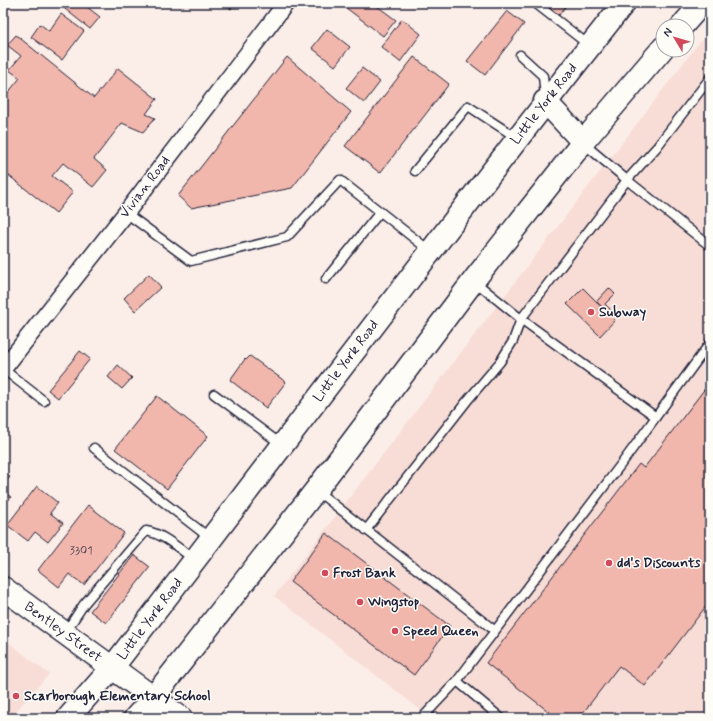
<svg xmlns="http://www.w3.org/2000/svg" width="713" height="721" viewBox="0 0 713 721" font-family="Mynerve,sans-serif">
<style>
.built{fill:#f8ddd6}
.building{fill:#f1b6ac;stroke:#22223b}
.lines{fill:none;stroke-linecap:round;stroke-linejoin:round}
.lane-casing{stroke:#22223b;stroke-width:11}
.street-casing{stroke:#22223b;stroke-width:19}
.secondary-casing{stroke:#22223b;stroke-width:25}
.lane{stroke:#fdfcf7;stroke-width:8}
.street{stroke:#fdfcf7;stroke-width:16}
.secondary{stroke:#fdfcf7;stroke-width:22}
.poi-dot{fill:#d1495b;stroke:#fdfcf7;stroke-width:1.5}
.labels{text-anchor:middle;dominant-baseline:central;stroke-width:3;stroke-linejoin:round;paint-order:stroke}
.number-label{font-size:12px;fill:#564757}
.street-label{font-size:14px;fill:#22223b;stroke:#fdfcf7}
.poi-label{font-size:14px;font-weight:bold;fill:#22223b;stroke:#fdfcf7;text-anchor:start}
</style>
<rect width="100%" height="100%" fill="#fbeee8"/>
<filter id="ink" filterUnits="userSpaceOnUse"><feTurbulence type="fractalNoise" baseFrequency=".025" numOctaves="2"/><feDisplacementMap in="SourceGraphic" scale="8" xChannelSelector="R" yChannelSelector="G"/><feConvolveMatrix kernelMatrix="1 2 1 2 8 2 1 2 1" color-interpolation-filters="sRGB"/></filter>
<g filter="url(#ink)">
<path class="built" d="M 710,31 L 710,718 L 431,718 L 274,596 L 698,44 Z
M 3,638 L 49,674 L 10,718 L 3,718 Z"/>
<path class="building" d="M 62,3 L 82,3 L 100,17 L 90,29 L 60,5 Z
M 223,3 L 235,3 L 231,9 Z
M 342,3 L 373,3 L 396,20 L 383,36 L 341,4 Z
M 543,3 L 568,3 L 559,15 Z
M 507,11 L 524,24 L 485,75 L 467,61 Z
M 61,14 L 84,31 L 62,60 L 31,37 L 40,24 L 49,31 Z
M 402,19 L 421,34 L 400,62 L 381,47 Z
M 327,29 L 350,47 L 335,66 L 312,48 Z
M 16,35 L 94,98 L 118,68 L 157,99 L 146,114 L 155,118 L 143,132 L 122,123 L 94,159 L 107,170 L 93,187 L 63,163 L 52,176 L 73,192 L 56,213 L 3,171 L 3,99 L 20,78 L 9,70 L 21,56 L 7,45 Z
M 287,57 L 351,112 L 292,188 L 191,208 L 178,196 Z
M 414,57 L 449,84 L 380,173 L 345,146 Z
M 362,68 L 380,82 L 364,103 L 346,88 Z
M 149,274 L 161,287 L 135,311 L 124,298 Z
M 583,288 L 615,320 L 600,336 L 567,304 Z
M 609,288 L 615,294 L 605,304 L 610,309 L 608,312 L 596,302 Z
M 80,351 L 90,359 L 58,398 L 48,390 Z
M 250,356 L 286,382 L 266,408 L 230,380 L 245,359 L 246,360 Z
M 118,365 L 132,378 L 122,389 L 108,377 Z
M 710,382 L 710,601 L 645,686 L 619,666 L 579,718 L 557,718 L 486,663 L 639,464 L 644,468 Z
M 157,396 L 208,436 L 167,489 L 115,449 Z
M 3,472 L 10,477 L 3,485 Z
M 37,486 L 58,503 L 50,513 L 63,523 L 48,542 L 35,532 L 28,541 L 7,525 Z
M 3,491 L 11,497 L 3,507 Z
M 88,505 L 124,533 L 84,585 L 69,574 L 59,587 L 38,570 Z
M 326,533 L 450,626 L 414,675 L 290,582 Z
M 134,555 L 150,567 L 106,623 L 90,611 Z"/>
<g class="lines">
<defs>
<path id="lane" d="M 535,3 L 590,46
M 520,55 L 543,76 L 545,97
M 583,143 L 627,180 L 710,246
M 415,171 L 468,106 L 517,138
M 126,213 L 191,261 L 287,237 L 340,180 L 430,251
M 326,279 L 380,212
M 474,281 L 521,319 L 656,417
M 3,369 L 44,401
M 214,394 L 282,445
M 94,448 L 211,539
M 317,491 L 494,630
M 366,530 L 467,401 L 500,362 L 513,341 L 521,319 L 627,180 L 656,148 L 710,78
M 65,633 L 84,604 L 146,531 C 164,534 179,549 194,559
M 457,681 L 501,718
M 422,718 L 457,681 L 625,459 L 710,343"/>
<path id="street" d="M 3,369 L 126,213 L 286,3"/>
<path id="secondary" d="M 682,26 L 702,3
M 545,101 L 583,142
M 3,588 L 181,718
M 68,718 L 112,668 C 283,446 450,222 624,3
M 135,718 L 153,698 L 316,490 L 474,280 L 583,142 L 663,48"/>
</defs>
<use href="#lane" class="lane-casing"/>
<use href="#street" class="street-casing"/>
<use href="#secondary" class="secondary-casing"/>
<use href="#lane" class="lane"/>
<use href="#street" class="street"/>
<use href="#secondary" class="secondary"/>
</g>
</g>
<g class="poi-dot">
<circle cx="591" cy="312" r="4"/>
<circle cx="609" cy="563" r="4"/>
<circle cx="325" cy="573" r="4"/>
<circle cx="360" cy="602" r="4"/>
<circle cx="395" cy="631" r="4"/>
<circle cx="16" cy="696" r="4"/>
</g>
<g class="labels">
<g class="number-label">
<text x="81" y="551">3301</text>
</g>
<g class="street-label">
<text transform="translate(544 104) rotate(-52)">Little York Road</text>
<text transform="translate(145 187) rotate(-53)">Vivian Road</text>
<text transform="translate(346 361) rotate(-53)">Little York Road</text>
<text transform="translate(150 619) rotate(-53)">Little York Road</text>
<text transform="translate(63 632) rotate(36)">Bentley Street</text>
</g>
<g class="poi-label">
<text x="599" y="312">Subway</text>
<text x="617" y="563">dd's Discounts</text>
<text x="333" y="573">Frost Bank</text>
<text x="368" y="602">Wingstop</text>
<text x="403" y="631">Speed Queen</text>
<text x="24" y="696">Scarborough Elementary School</text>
</g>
</g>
<rect width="713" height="721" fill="none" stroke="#fdfcf7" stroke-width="16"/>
<rect x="8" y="8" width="697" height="705" fill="none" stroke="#22223b" stroke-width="1.5" filter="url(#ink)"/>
<g transform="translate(675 38) rotate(308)"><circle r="19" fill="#fdfcf7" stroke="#a5a5ac"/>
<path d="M0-3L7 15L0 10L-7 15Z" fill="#d1495b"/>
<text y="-6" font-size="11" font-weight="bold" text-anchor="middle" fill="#22223b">N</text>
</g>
</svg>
